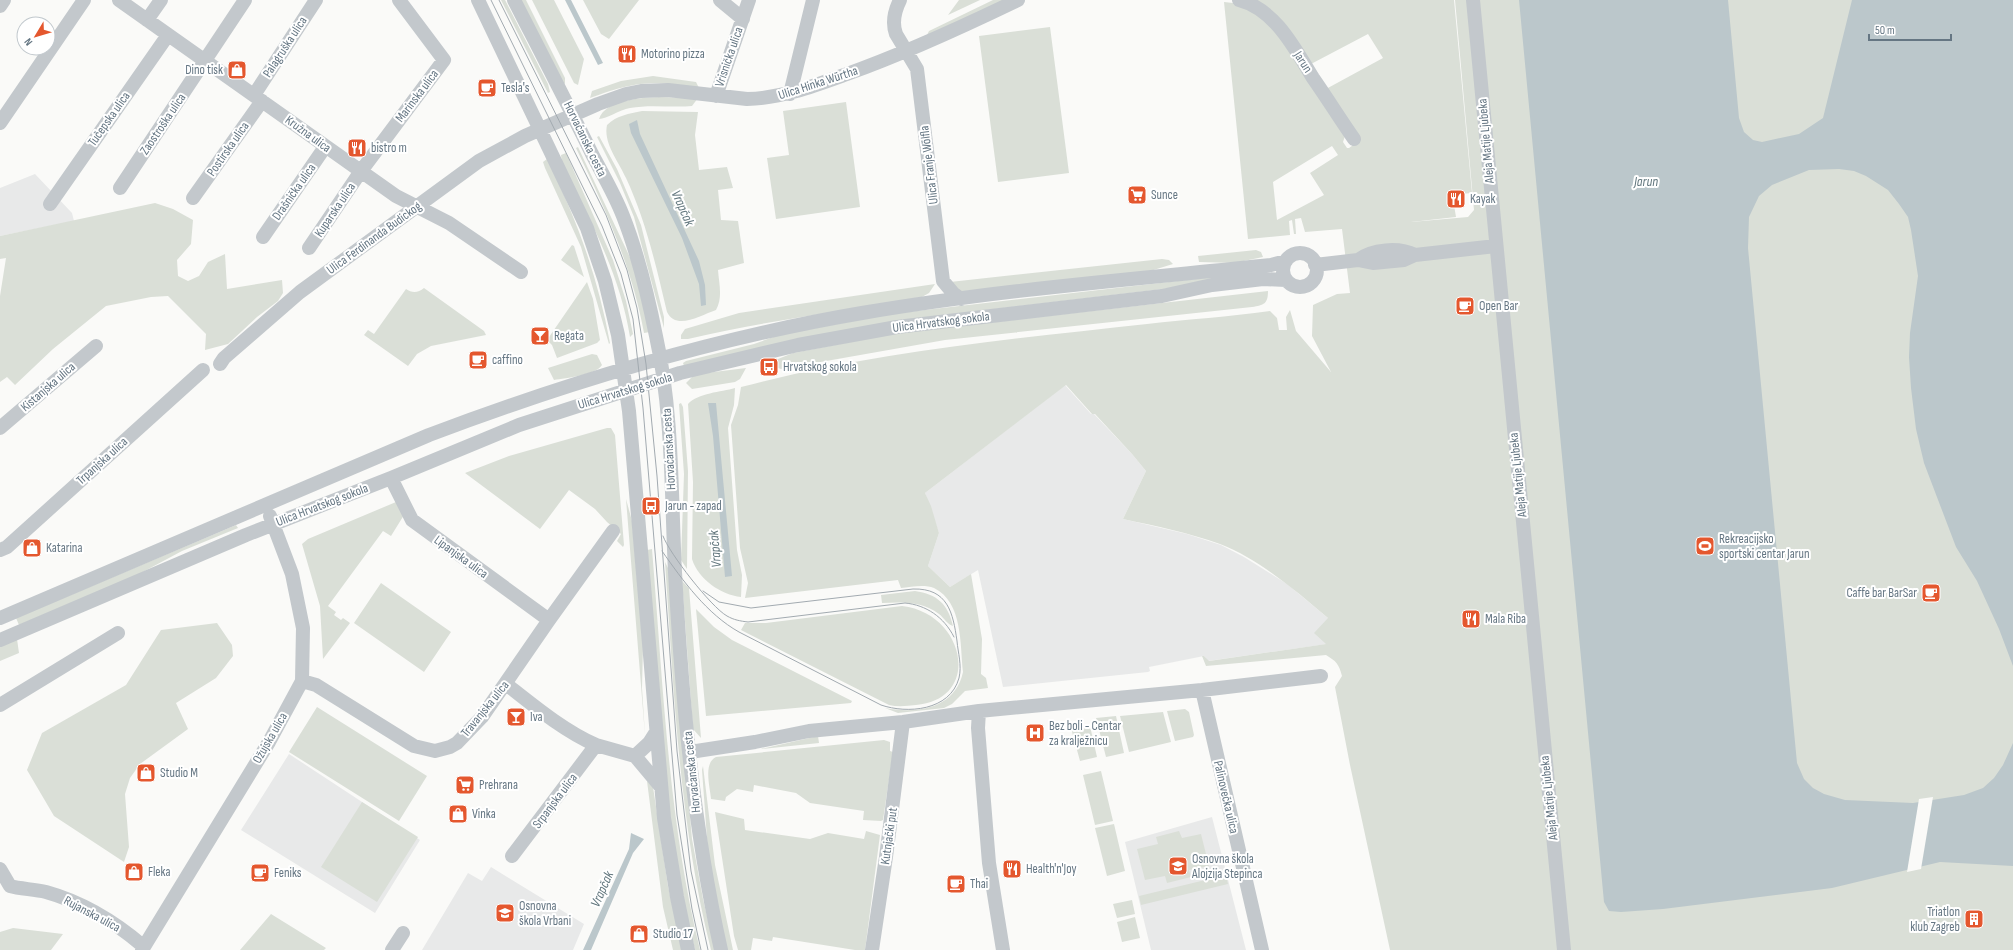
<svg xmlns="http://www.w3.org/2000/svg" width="2013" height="950" viewBox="0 0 2013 950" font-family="'Sofia Sans Condensed',sans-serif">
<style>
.built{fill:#e8e9e9}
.green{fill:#dadfd7;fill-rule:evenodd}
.water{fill:#bbc7cb}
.pier{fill:#fafaf8}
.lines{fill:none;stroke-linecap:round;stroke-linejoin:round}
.minor{stroke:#c3c8cc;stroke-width:14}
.tram{stroke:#a2aab0;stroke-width:1}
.labels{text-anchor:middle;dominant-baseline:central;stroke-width:4;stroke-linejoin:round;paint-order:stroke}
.street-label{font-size:13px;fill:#657683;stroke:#fff}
.poi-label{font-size:13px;fill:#657683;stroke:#fff;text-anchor:start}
.water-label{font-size:14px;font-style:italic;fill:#60757c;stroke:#fff}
</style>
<rect width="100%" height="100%" fill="#fafaf8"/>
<path class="built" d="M 35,174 L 72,213 L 74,221 L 0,236 L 0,188 Z
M 1065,385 L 1091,414 L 1094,414 L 1132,454 L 1146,471 L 1123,519 L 1187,534 L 1221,545 L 1244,557 L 1287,584 L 1328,618 L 1327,644 L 1208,661 L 1204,656 L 1149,667 L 1150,671 L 1148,672 L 1003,687 L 978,570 L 950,587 L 928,566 L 939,533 L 925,493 Z
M 289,754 L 420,840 L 375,913 L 241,830 Z
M 1212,817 L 1246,950 L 1151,950 L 1125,842 Z
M 491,867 L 584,924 L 573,950 L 422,950 L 468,873 L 482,881 Z"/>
<path class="green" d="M 501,0 L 505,0 L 548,84 L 550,92 L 548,93 Z
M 520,0 L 526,0 L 565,78 L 565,83 L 563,86 Z
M 532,0 L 554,0 L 584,59 L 578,85 L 574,83 Z
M 583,0 L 639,0 L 609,39 L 601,34 Z
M 959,0 L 980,0 L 948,15 Z
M 993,0 L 1006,0 L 927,35 L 929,31 Z
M 1249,0 L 1454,0 L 1472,193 L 1449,195 L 1450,204 L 1454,205 L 1456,217 L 1411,222 L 1468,217 L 1474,210 L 1455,0 L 2013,0 L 2013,950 L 1390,950 L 1350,765 L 1335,687 L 1342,676 C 1339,664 1336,661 1326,655 L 1206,666 L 1202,656 L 1204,656 L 1209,661 L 1326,644 L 1314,633 L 1328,618 C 1296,591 1259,559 1220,544 C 1189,533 1156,526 1123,519 L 1146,471 L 1132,454 L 1095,414 L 1092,414 L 1066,385 L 925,493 L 931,506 L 939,533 L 928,566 L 950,587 L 971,574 L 982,639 L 981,674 L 986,678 L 988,688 L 965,691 L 952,704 L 944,708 L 898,713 L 885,708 C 917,714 955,709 963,672 C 960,645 963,602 934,588 C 924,584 911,587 901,588 L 898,580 L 745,598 L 748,583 L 740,548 L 731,425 L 738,405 L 741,387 C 873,352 1011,339 1147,324 C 1188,319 1229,317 1270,311 L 1277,318 L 1279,330 L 1287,330 L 1286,317 L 1290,310 L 1296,331 L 1331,372 L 1312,336 L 1313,305 L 1337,294 L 1350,293 L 1342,229 L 1305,232 L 1301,218 L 1295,219 L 1296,234 L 1294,234 L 1292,220 L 1289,221 L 1290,235 L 1248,239 L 1224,2 L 1242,4 L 1277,30 L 1345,136 L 1343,142 L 1347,148 L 1349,148 L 1359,141 L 1326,89 L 1383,58 L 1368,34 L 1311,64 ZM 1332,146 L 1338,155 L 1310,173 L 1324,195 L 1277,220 L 1273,182 Z
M 1050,27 L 1069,173 L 998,182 L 979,36 Z
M 653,76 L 696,82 L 699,88 C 651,80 636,81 590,98 L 592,91 L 621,81 Z
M 659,97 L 698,98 L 692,106 C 672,108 651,104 630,108 C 619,110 607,119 599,119 C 606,99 641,98 659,97 Z
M 846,102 L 860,207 L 776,219 L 767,158 L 789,155 L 783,111 Z
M 642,111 L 698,112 L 695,135 L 699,170 L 727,167 L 733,188 L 718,190 L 721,220 L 738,221 L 744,263 L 718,270 C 719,284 723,297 716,310 C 701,315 676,331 667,312 C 656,266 646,221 626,178 C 619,162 603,143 607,125 C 617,115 629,114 642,111 Z
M 599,136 L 617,169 L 641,225 L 664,317 L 664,328 L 634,217 L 620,183 L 597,137 Z
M 578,147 L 635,268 L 650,332 L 644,333 C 632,267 605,208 576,148 Z
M 566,153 L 613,260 L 626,301 L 633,334 L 630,337 C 620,274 590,220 562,163 L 561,155 Z
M 547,159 C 577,219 598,278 610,343 L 609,344 L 581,247 L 545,168 L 543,162 Z
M 155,203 L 173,209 L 193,220 L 191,244 L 177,260 L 178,276 L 188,281 L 199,276 L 208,262 L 225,254 L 227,289 L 282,280 L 283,293 L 278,301 L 257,317 L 228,344 L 205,350 L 206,334 L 168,296 L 151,297 L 106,306 L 53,349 L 15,385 L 7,377 L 0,382 L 0,296 L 6,258 L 0,259 L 0,236 Z
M 572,245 L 574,246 L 584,277 L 561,260 Z
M 1256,250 L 1261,252 L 1263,257 L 1234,263 L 1199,262 L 1198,256 Z
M 1162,259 L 1169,260 L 1173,264 L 1147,272 L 961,292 L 950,282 Z
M 1265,271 L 1180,287 L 903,320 L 684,366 L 683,363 L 686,361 L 754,344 L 779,335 L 890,314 Z
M 587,282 L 593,299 L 600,340 L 597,343 L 557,358 L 552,345 L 547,340 Z
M 935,284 L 929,293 L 922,297 C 844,311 765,321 688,339 L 681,339 L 681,335 L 685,329 L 739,313 Z
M 424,288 L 484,331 L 486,335 L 431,346 L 417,354 L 408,366 L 364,335 L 368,330 L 374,334 L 406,289 C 412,293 418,293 424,288 Z
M 1268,291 C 1268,304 1264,305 1252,307 L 945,340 L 781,369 L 778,368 L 773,361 L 793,353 L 898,333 Z
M 592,354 L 597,355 L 602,365 C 596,375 566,378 554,380 L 548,368 Z
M 746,368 L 740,379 L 735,382 L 692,389 L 686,383 L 692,377 L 698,374 Z
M 735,388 L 734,405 L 728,428 L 737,550 L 742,575 L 741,597 C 721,595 698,579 692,559 L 693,482 L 688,404 C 698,393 721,392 735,388 Z
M 681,403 L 683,407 L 688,471 L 687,569 L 681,560 L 684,474 L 679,404 Z
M 607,428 L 611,428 L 615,435 L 624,545 L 623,547 L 617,541 L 621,534 L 607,522 L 595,509 L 569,490 L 540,529 L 465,473 L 509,456 Z
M 626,499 L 632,521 L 643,647 L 642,688 L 645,735 Z
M 396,502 L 404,515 L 391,536 L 383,531 L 328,606 L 336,612 L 334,615 L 341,620 L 343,618 L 350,623 L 323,659 L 320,606 L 302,544 L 308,539 Z
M 236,525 L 238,528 L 182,551 L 139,574 L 19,625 L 16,618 Z
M 652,549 C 663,683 668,819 700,950 L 695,950 L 678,876 L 670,823 L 647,550 Z
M 665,562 L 669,570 L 692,839 L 703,899 L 715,950 L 711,950 C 679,823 674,692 665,562 Z
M 682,581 L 689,588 L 701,738 L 693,729 Z
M 381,583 L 451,632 L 424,672 L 354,623 Z
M 915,591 C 937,594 948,604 953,626 C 948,625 944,618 939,614 C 922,601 903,602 882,603 L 881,595 Z
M 902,606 C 965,613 983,699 916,705 C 907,706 898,707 889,705 L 741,630 L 745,623 L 766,623 Z
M 696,609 L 714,627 L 732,640 L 852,701 L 851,703 L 706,716 Z
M 217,623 L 232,645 L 233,656 L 216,678 L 176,703 L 188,729 L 140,764 L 130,778 L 125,794 L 129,847 L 124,862 L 54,816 L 27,770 L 42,733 L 126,685 L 161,630 Z
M 17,639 L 19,653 L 0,661 L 0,646 Z
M 317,707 L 427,776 L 399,821 L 289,752 Z
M 1185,709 L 1189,712 L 1194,735 L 1193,737 L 1175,741 L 1167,711 Z
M 1163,712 L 1171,742 L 1129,752 L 1120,716 Z
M 1116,716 L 1124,753 L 1106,757 L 1096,718 Z
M 1090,726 L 1097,757 L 1080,761 L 1071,728 Z
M 818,736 L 819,743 L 761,749 Z
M 884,740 L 890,742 L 890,751 L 893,752 L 883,820 L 881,821 L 863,820 L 864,811 L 810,803 L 796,793 L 754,785 L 753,792 L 737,789 L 726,797 L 725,801 L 711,799 C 710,787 703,763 716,757 Z
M 703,766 L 715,865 L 733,950 L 726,950 L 708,852 L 702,770 Z
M 1101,771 L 1113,821 L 1095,825 L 1083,775 Z
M 647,781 L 653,787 L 668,886 L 682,950 L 673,950 L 663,907 Z
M 362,802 L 418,837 L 377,902 L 321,867 Z
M 715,812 L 744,819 L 745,830 L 810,839 L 828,833 L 864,839 L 866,831 L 880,835 L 865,950 L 855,950 L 773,937 L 772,941 L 753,938 L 751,950 L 738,950 L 734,936 Z
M 1114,824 L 1125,871 L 1107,876 L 1095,828 Z
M 1179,831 L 1182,838 L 1201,834 L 1209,866 L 1189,870 L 1191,877 L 1167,883 L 1165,876 L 1145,880 L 1137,849 L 1158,844 L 1156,837 Z
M 1226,875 L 1228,884 L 1141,905 L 1139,896 Z
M 1132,900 L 1135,914 L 1117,918 L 1113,904 Z
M 271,914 L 326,948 L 324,950 L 240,950 Z
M 1135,917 L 1140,938 L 1122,942 L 1117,922 Z
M 13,928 L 63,934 L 51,950 L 0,950 L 0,932 Z"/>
<path class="water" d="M 565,0 L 571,0 L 603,63 L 598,65 Z
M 1519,0 L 1728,0 L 1739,118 L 1744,132 L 1753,140 L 1762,142 L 1799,134 L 1823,118 L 1852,0 L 2013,0 L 2013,666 L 1999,629 L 1977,581 L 1956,547 L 1924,463 L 1916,429 L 1911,388 L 1909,357 L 1910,333 L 1918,276 L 1911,230 L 1908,217 L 1899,204 L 1888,190 L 1866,176 L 1854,171 L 1839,169 L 1809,170 L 1772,185 L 1759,196 L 1749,217 L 1748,248 L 1797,763 L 1804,779 L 1813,788 L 1824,794 L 1845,800 L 1913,803 L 1964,795 L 1983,788 L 1994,778 L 2003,765 L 2013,743 L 2013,866 L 1940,862 L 1832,888 L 1663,909 L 1621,912 L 1609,911 L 1604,902 Z
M 637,120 L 640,134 L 699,261 L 705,285 L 706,305 L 701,306 L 699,284 L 682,238 L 631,133 L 629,124 Z
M 708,403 L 716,403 L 732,576 L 725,577 L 713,436 Z
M 631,833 L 644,839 L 633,853 L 591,950 L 583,950 L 629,849 Z"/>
<path class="pier" d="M 1933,797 L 1921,869 L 1907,872 L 1919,799 Z"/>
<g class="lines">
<path class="minor" d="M 119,0 L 396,196 L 449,223 L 521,272
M 478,0 L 587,228 L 605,281 L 618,335 L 629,411 L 664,818 L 677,897 L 688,950
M 514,0 C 540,51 567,103 592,154 C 603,175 615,195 623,216 C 638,254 648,296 656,336 C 673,413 671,493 675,572 C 682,699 693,826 721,950
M 720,0 L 743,19
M 900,0 C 895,10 892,23 896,34 L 917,69 L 943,281 L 953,293 L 961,299
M 1239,0 C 1275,9 1295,49 1313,78 C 1327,98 1340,119 1354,139
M 1473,0 L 1564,950
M 0,6 L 4,0
M 147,20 L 161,0
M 790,94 L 813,0
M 254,95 L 316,0
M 716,96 L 749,0
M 0,123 L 84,0
M 120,188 L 245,0
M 193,198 L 262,101
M 50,204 L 168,35
M 263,237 L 325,147
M 309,248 L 361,171 L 444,60 L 399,0
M1283 270a17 17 0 1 1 34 0a17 17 0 1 1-34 0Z
M 1358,260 C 1372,249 1399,247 1415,255
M 1315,265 L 1358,260 L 1373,263 L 1404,260 L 1415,255 L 1496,246
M 220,364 L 224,358 L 300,292 L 479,161 L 525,136 L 598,104 L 626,94 L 641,91 L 668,90 L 747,99 C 783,98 814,86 847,74 C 906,53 962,27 1018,0
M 0,428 L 96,346
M 391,478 L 412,520 L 549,620
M 0,550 L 7,547 L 203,370
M 0,618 L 429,435 C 569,382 714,338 862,313 C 997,290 1135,279 1271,265 L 1286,261
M 0,640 L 246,535 L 391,478 L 519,425 L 680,373 L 798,345 L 897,327 L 1162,296 L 1212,285 L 1263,279 L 1286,280
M 302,681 L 316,685 L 414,746 L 435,751 L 450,747 L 457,743 L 482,717 L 549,620 L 613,531
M 506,684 C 534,706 564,731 596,745 L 512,856
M 1202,690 L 1262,950
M 0,705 L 118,633
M 979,711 L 978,728 L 989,863 L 1003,950
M 596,745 L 635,756 L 661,787
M 690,752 L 755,742 L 809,731 L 903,722 L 979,711 L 1202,690 L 1321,676
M 635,756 L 649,743 L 656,732
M 0,869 L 10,886 C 20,889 34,889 46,892 C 82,902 115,922 143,946
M 142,950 L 269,742 L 302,681 L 303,628 L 292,574 L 270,516
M 392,950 L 403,933
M 872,950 L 886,857 L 903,722"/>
<path class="tram" d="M 491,0 L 602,226 L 621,274 L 633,319 L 643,408 L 677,815 L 692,909 L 701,950
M 499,0 L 606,215 L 627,270 L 637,308 L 646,364 L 657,476 L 677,751 L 691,871 L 708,950
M 663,536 C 669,553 711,607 727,616 C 734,620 740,621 748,622 L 905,603 C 926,605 944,617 954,637
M 662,551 C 683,581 707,614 739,632 L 881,705 C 907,714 950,711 959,678 C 962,665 958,653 957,641 C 953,613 948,588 913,589 L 751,608 L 719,602 L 703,591"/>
</g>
<defs>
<symbol id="restaurant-square" viewBox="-11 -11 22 22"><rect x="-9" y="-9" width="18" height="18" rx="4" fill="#e4572e" stroke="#fff"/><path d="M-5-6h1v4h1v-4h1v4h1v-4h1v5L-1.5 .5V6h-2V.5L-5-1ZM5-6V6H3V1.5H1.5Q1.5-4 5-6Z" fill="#fff"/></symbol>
<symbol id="shop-square" viewBox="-11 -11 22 22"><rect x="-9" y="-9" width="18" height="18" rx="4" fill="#e4572e" stroke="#fff"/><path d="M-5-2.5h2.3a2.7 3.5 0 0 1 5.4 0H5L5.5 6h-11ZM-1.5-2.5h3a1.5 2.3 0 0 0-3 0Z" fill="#fff"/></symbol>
<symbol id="cafe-square" viewBox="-11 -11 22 22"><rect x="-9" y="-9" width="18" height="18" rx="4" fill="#e4572e" stroke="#fff"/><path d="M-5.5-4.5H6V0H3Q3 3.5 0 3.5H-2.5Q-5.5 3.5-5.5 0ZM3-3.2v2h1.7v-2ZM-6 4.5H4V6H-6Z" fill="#fff"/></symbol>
<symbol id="supermarket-square" viewBox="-11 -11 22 22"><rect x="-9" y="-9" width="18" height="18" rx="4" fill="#e4572e" stroke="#fff"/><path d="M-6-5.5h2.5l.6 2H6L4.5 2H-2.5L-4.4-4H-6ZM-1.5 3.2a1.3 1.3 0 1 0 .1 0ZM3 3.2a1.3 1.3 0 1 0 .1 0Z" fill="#fff"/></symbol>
<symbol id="bar-square" viewBox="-11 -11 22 22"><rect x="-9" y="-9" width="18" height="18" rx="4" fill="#e4572e" stroke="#fff"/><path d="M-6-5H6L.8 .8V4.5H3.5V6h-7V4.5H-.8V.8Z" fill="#fff"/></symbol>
<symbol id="bus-square" viewBox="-11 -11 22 22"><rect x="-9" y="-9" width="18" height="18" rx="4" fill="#e4572e" stroke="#fff"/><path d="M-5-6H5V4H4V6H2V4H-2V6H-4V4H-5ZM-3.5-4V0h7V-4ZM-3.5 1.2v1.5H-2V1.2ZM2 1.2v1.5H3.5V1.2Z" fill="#fff"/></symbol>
<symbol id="stadium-square" viewBox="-11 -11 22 22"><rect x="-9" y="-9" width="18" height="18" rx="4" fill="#e4572e" stroke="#fff"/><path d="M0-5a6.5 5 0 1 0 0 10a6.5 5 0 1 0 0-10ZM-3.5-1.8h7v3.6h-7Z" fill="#fff"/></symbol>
<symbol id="hospital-square" viewBox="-11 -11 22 22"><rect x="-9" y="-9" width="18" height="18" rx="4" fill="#e4572e" stroke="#fff"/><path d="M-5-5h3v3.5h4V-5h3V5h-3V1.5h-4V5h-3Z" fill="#fff"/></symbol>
<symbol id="school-square" viewBox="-11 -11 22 22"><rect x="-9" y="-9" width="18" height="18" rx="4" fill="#e4572e" stroke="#fff"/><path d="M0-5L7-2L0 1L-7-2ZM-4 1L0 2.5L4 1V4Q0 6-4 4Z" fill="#fff"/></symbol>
<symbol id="building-square" viewBox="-11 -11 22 22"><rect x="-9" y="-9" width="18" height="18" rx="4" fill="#e4572e" stroke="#fff"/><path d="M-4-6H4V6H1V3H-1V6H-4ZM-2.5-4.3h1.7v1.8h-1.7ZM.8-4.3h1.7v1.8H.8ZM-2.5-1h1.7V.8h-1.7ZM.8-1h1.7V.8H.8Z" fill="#fff"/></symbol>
</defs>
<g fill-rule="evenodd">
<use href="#restaurant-square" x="616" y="43" width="22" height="22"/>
<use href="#shop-square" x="226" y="59" width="22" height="22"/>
<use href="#cafe-square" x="476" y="77" width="22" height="22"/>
<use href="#restaurant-square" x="346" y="137" width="22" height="22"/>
<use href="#supermarket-square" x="1126" y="184" width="22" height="22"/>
<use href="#restaurant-square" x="1445" y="188" width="22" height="22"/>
<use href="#cafe-square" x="1454" y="295" width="22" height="22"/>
<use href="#bar-square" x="529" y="325" width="22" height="22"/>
<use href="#cafe-square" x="467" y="349" width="22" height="22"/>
<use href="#bus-square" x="758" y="356" width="22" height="22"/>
<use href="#bus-square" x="640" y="495" width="22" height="22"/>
<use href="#stadium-square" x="1694" y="535" width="22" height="22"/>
<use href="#shop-square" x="21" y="537" width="22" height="22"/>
<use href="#cafe-square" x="1920" y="582" width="22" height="22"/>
<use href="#restaurant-square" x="1460" y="608" width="22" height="22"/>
<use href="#bar-square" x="505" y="706" width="22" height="22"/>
<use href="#hospital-square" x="1024" y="722" width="22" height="22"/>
<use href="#shop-square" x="135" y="762" width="22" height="22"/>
<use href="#supermarket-square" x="454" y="774" width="22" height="22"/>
<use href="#shop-square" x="447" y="803" width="22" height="22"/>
<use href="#school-square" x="1167" y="855" width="22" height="22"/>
<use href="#restaurant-square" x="1001" y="858" width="22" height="22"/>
<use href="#shop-square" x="123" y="861" width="22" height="22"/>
<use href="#cafe-square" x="249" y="862" width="22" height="22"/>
<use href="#cafe-square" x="945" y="873" width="22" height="22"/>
<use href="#school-square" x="494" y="902" width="22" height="22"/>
<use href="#building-square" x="1963" y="908" width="22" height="22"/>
<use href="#shop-square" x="628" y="923" width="22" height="22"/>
</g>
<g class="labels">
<g class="street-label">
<text transform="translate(285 47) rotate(-57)">Palagruška ulica</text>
<text transform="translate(729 57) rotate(-71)">Vrisnička ulica</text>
<text transform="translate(1303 62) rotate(57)">Jarun</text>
<text transform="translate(818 83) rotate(-18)">Ulica Hinka Würtha</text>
<text transform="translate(417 96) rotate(-53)">Marinska ulica</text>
<text transform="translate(109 119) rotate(-55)">Tučepska ulica</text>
<text transform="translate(163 124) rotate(-56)">Zaostroška ulica</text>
<text transform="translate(308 134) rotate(36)">Kružna ulica</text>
<text transform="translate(585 139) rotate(64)">Horvaćanska cesta</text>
<text transform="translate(1486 141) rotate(-95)">Aleja Matije Ljubeka</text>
<text transform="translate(228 149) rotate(-55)">Postirska ulica</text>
<text transform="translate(929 165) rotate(-97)">Ulica Franje Wölfla</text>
<text transform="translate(294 192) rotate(-55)">Drašnička ulica</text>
<text transform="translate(335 210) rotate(-56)">Kuparska ulica</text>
<text transform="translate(374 238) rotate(-36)">Ulica Ferdinanda Budickog</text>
<text transform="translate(941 322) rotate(-7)">Ulica Hrvatskog sokola</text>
<text transform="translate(48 387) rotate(-41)">Kistanjska ulica</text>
<text transform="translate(625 391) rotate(-17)">Ulica Hrvatskog sokola</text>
<text transform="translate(669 449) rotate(-93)">Horvaćanska cesta</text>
<text transform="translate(102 461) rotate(-42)">Trpanjska ulica</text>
<text transform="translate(1518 475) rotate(-96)">Aleja Matije Ljubeka</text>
<text transform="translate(322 505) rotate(-21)">Ulica Hrvatskog sokola</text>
<text transform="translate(461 557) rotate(36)">Lipanjska ulica</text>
<text transform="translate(485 709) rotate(-51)">Travanjska ulica</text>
<text transform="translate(270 738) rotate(-60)">Ožujska ulica</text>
<text transform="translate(692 772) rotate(-96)">Horvaćanska cesta</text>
<text transform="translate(1226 797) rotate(77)">Palinovečka ulica</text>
<text transform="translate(1549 798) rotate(-96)">Aleja Matije Ljubeka</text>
<text transform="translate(555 801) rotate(-53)">Srpanjska ulica</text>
<text transform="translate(889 836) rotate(-82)">Kutnjački put</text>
<text transform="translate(92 914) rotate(28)">Rujanska ulica</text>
</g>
<g class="poi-label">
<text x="641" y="54">Motorino pizza</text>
<text x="223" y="70" text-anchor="end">Dino tisk</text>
<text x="501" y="88">Tesla's</text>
<text x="371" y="148">bistro m</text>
<text x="1151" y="195">Sunce</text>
<text x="1470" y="199">Kayak</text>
<text x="1479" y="306">Open Bar</text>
<text x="554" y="336">Regata</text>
<text x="492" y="360">caffino</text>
<text x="783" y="367">Hrvatskog sokola</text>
<text x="665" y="506">Jarun - zapad</text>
<text x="1719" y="539">Rekreacijsko<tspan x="1719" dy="15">sportski centar Jarun</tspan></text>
<text x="46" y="548">Katarina</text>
<text x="1917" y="593" text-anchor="end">Caffe bar BarSar</text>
<text x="1485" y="619">Mala Riba</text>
<text x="530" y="717">Iva</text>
<text x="1049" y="726">Bez boli - Centar<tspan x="1049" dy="15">za kralježnicu</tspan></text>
<text x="160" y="773">Studio M</text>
<text x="479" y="785">Prehrana</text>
<text x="472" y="814">Vinka</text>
<text x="1192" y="859">Osnovna škola<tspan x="1192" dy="15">Alojzija Stepinca</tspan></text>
<text x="1026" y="869">Health'n'Joy</text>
<text x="148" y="872">Fleka</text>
<text x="274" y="873">Feniks</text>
<text x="970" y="884">Thai</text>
<text x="519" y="906">Osnovna<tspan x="519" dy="15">škola Vrbani</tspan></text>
<text x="1960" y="912" text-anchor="end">Triatlon<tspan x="1960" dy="15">klub Zagreb</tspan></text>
<text x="653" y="934">Studio 17</text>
</g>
<g class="water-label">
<text x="1646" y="181">Jarun</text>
<text transform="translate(683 208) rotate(66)">Vrapčak</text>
<text transform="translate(715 549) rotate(-95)">Vrapčak</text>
<text transform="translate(602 889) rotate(-66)">Vrapčak</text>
</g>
</g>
<g transform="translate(36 36) rotate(232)"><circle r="19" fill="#ffffff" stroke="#c1c8cd"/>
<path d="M0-3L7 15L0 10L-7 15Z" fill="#e4572e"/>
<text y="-6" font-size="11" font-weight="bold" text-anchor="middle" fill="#657683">N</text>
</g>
<path d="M1869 34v6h82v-6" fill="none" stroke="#657683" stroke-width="2"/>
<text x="1875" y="34" font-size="12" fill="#657683" stroke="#ffffff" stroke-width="3" paint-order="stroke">50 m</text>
</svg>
